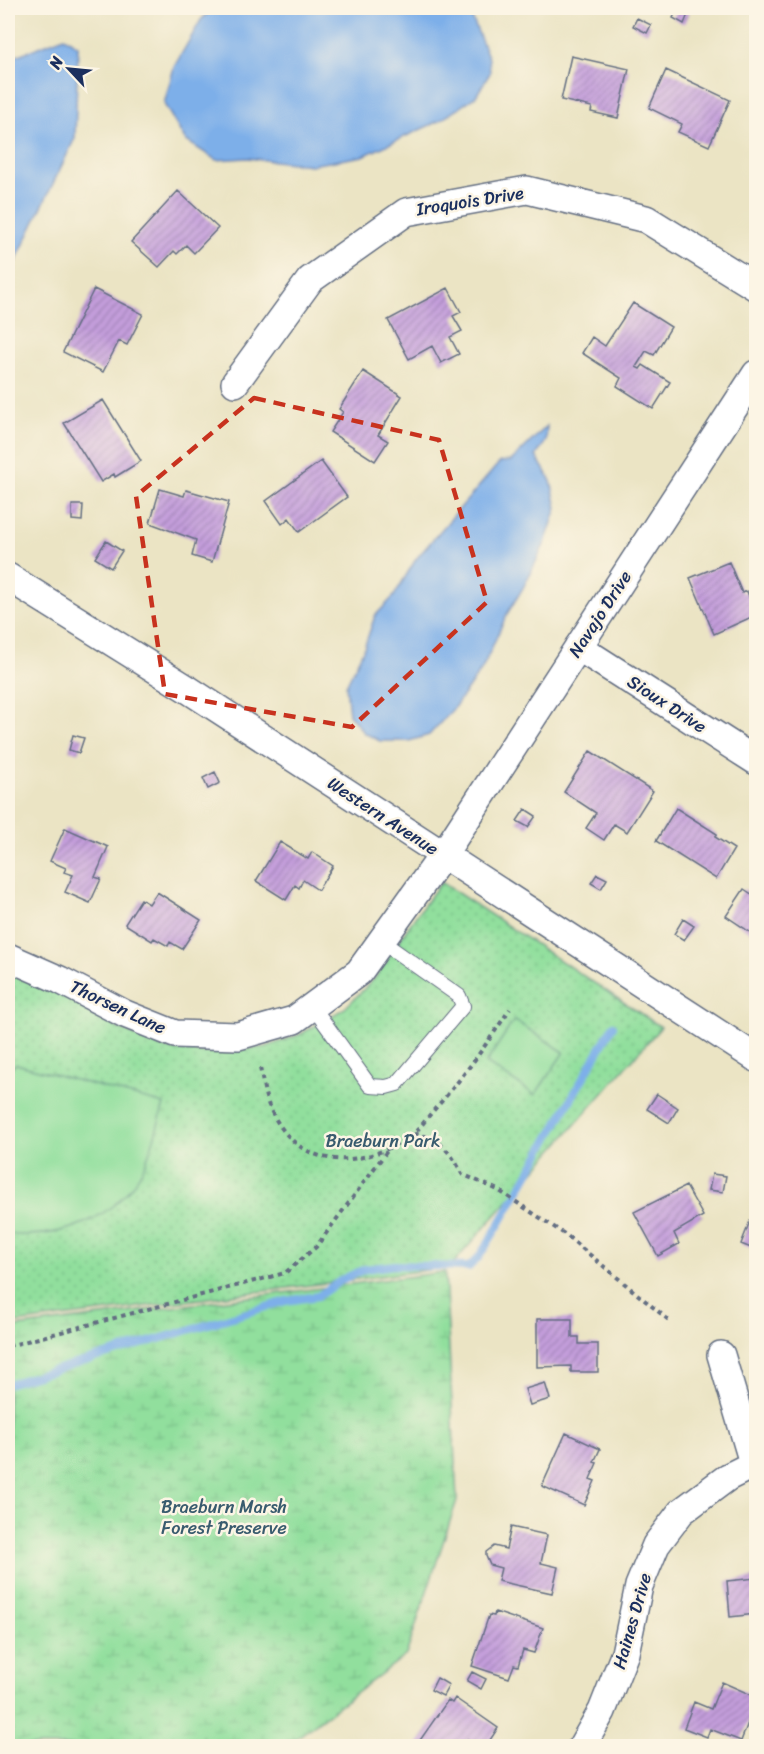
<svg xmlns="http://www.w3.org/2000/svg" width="764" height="1754" viewBox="0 0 764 1754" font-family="Sriracha,sans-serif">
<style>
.wetland{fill:url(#wetland-marsh);stroke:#56877e;stroke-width:1.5}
.park{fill:url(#park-dots);stroke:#56877e;stroke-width:1.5}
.pitch{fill:#91df9d;stroke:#56877e;stroke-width:1.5}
.water{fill:#7dafe9;stroke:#4c6fa4;stroke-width:1.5}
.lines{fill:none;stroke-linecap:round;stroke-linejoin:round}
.stream{stroke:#7dafe9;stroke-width:8}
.building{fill:url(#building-hatch)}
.service-casing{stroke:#646e82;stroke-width:16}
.minor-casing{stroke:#646e82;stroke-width:30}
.path{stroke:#646e82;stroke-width:4;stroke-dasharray:4.5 4.5;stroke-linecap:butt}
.service{stroke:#fff;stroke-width:14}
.minor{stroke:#fff;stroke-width:27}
.marked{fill:none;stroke:#c8321e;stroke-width:4.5;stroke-dasharray:12 8;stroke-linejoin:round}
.labels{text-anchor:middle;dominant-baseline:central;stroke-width:5;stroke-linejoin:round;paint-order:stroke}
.street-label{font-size:18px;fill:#1b2f5e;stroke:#fcf5e5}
.park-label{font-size:18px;fill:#385b6e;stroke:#fcf5e5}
</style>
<defs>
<pattern id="wetland-marsh" width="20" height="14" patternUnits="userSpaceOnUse" patternTransform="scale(1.5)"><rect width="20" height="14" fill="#91df9d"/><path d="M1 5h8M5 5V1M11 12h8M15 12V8" fill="none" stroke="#7cc08a"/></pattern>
<pattern id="park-dots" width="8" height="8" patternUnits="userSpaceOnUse" patternTransform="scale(1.5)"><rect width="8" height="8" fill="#91df9d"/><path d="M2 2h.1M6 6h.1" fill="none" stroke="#7cc08a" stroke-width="1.8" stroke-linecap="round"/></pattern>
<pattern id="building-hatch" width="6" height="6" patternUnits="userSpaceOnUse" patternTransform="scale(1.5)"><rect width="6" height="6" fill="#c49edb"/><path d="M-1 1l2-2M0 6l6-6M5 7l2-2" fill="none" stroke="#9e81b5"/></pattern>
</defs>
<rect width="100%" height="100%" fill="#fcf5e5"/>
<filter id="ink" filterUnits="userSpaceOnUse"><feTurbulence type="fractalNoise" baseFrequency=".0167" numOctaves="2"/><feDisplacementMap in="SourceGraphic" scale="12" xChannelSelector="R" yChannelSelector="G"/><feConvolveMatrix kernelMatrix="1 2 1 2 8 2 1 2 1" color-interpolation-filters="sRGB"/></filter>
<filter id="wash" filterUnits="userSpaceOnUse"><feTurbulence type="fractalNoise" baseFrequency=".008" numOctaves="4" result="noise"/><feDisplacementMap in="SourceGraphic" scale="24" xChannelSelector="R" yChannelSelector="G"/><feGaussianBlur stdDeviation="1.35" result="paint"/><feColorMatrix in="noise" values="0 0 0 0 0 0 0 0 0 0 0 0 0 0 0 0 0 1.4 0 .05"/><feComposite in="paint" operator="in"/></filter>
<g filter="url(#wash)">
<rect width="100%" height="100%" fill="#ebe4c4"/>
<path class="wetland" d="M 445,1272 L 457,1500 L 406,1655 L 286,1746 L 8,1746 L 8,1328 Z"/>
<path class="park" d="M 441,882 L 661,1027 L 450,1267 L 8,1324 L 8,971 L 68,997 L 118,1028 L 167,1049 L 209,1053 L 266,1047 L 301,1034 L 345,1008 L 375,978 L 413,920 Z"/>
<path class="pitch" d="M 514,1020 L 564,1052 L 535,1095 L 486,1063 Z
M 16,1064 L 164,1104 C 158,1125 153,1146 144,1166 C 119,1218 63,1240 8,1234 L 8,1069 Z"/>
<path class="water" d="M 213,8 L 468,8 L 489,59 L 490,73 L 476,96 L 441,120 L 363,156 L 311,165 L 247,158 L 216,160 L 185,140 L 164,104 L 174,67 L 201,20 Z
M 64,37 L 78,46 L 75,138 L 8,277 L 8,59 Z
M 547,426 L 546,441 L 536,456 L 551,481 L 557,508 L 545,543 L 523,588 L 507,614 L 482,669 L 453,709 L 429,735 L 409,741 L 380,741 L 364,733 L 349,714 L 346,686 L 364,648 L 375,616 L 394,596 L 416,559 L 500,462 L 511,461 Z"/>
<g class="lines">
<path class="stream" d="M 8,1384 L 286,1301 L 318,1296 L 343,1279 L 365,1269 L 394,1265 L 469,1267 L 479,1257 L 500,1223 L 613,1026"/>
</g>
<g id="blocks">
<path class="building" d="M 678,8 L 689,12 L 684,24 L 673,18 Z
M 637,18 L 651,25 L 647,33 L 633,26 Z
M 571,56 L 629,69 L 618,118 L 591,112 L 592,107 L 561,100 Z
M 666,70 L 730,100 L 709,146 L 678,132 L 682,124 L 649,108 Z
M 178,191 L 218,228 L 194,253 L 186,245 L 177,254 L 174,251 L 159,267 L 131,242 Z
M 448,288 L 461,312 L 453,316 L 462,331 L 450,337 L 459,354 L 441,363 L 432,346 L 409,359 L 388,320 Z
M 94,289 L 143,314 L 127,345 L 119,341 L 103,372 L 63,352 Z
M 633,303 L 671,327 L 654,355 L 646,351 L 636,367 L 640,369 L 643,365 L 670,382 L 653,409 L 617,386 L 621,378 L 582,353 L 592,337 L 605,346 Z
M 363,371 L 402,396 L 378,435 L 388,441 L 375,461 L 330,432 L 343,412 L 339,409 Z
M 103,400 L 141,461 L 115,477 L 114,474 L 101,482 L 64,423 Z
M 321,461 L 347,497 L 299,532 L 289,518 L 282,524 L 266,501 Z
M 160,489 L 184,496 L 186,490 L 229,502 L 212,562 L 192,556 L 196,540 L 150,523 Z
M 72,505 L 83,505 L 82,521 L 72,520 Z
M 106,541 L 122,551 L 111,568 L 95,558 Z
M 729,562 L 742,593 L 747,591 L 756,615 L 714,634 L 690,578 Z
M 73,735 L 84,738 L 79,753 L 69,750 Z
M 590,751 L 653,791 L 627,832 L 614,824 L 604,840 L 586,828 L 596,813 L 564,792 Z
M 215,772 L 220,783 L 208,789 L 203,778 Z
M 676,808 L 717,834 L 715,837 L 734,849 L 716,879 L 656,841 Z
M 525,809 L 536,816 L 528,827 L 517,821 Z
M 65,828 L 108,847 L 95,877 L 101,879 L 90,903 L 65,892 L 73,875 L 64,872 L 66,868 L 50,861 Z
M 280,842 L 308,859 L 312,852 L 333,866 L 318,890 L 303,880 L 299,888 L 295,885 L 286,900 L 256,881 Z
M 597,874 L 607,879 L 601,889 L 591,883 Z
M 744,889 L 756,897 L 756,936 L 726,916 Z
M 157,892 L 201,920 L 182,949 L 170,942 L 168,946 L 154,938 L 152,941 L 125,924 L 141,899 L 149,904 Z
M 683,919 L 694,926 L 684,940 L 674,934 Z
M 657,1094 L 678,1108 L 669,1123 L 647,1109 Z
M 712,1174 L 726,1176 L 723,1192 L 709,1190 Z
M 686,1186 L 703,1216 L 674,1233 L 679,1244 L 658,1256 L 634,1212 Z
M 750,1221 L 756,1224 L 756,1250 L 741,1244 Z
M 537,1319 L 572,1319 L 572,1337 L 579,1337 L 579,1344 L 598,1344 L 598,1372 L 571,1372 L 571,1366 L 537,1367 Z
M 545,1383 L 550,1399 L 530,1405 L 525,1389 Z
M 566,1433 L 600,1449 L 594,1462 L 597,1463 L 590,1479 L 595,1481 L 584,1505 L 542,1486 Z
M 511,1527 L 547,1535 L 541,1563 L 558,1567 L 552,1593 L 498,1581 L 501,1568 L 490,1565 L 486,1556 L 486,1552 L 494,1546 L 506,1549 Z
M 756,1578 L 756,1614 L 730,1617 L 727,1581 Z
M 495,1612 L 543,1628 L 534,1653 L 523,1650 L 518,1666 L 514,1665 L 509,1678 L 472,1666 L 489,1615 L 494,1616 Z
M 472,1672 L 486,1679 L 481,1689 L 467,1681 Z
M 437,1678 L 449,1685 L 443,1696 L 431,1690 Z
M 722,1682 L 756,1697 L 756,1702 L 741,1741 L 710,1729 L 707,1737 L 684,1728 L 694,1702 L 711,1709 Z
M 455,1698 L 498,1728 L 486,1746 L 477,1746 L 467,1740 L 462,1746 L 416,1746 L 448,1700 L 452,1703 Z"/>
</g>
</g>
<g filter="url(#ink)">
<use href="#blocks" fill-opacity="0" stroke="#646e82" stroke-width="1.5"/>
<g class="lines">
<defs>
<path id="service" d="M 313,1007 L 370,1086 L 386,1087 L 397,1084 L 463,1006 L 459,996 L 381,941"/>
<path id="minor" d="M 235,383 L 310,280 L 406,212 L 527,190 L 646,219 L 756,287
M 8,577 L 189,690 L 756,1058
M 578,647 L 756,761
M 8,957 L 60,980 L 125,1014 L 175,1034 L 238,1036 L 294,1020 L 359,972 L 443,855 L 756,374
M 721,1355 L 753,1463
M 582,1746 L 602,1711 L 625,1653 L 639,1586 L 656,1545 L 681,1512 L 728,1477 L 756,1463"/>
</defs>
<use href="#service" class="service-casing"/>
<use href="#minor" class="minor-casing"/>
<path class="path" d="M 260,1068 C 263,1081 264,1096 270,1108 C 298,1171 360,1171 411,1135 C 420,1129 426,1119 433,1111 C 462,1079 486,1045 510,1009
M 414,1134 C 438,1136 452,1153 462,1174 L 498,1190 L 566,1235 L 671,1322
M 8,1346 L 285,1273 L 316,1247 L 390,1147"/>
<use href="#service" class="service"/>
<use href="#minor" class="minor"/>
</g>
</g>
<path class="marked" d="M 254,398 L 439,440 L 487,602 L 352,727 L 165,694 L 136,496 Z"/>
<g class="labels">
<g class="street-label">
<text transform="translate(470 201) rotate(-9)">Iroquois Drive</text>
<text transform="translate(600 614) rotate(-57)">Navajo Drive</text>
<text transform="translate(667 704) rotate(33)">Sioux Drive</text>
<text transform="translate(383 816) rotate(33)">Western Avenue</text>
<text transform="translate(118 1007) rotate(25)">Thorsen Lane</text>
<text transform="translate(632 1621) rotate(-74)">Haines Drive</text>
</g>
<g class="park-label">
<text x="383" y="1141">Braeburn Park</text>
<text x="224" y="1507">Braeburn Marsh<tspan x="224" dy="21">Forest Preserve</tspan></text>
</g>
</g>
<rect width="764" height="1754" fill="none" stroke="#fcf5e5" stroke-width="30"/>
<g transform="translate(69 69) rotate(296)" stroke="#fcf5e5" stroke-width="4.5" paint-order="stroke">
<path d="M0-4.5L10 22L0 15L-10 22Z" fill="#1b2f5e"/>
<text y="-9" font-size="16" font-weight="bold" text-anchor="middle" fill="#1b2f5e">N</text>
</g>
</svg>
